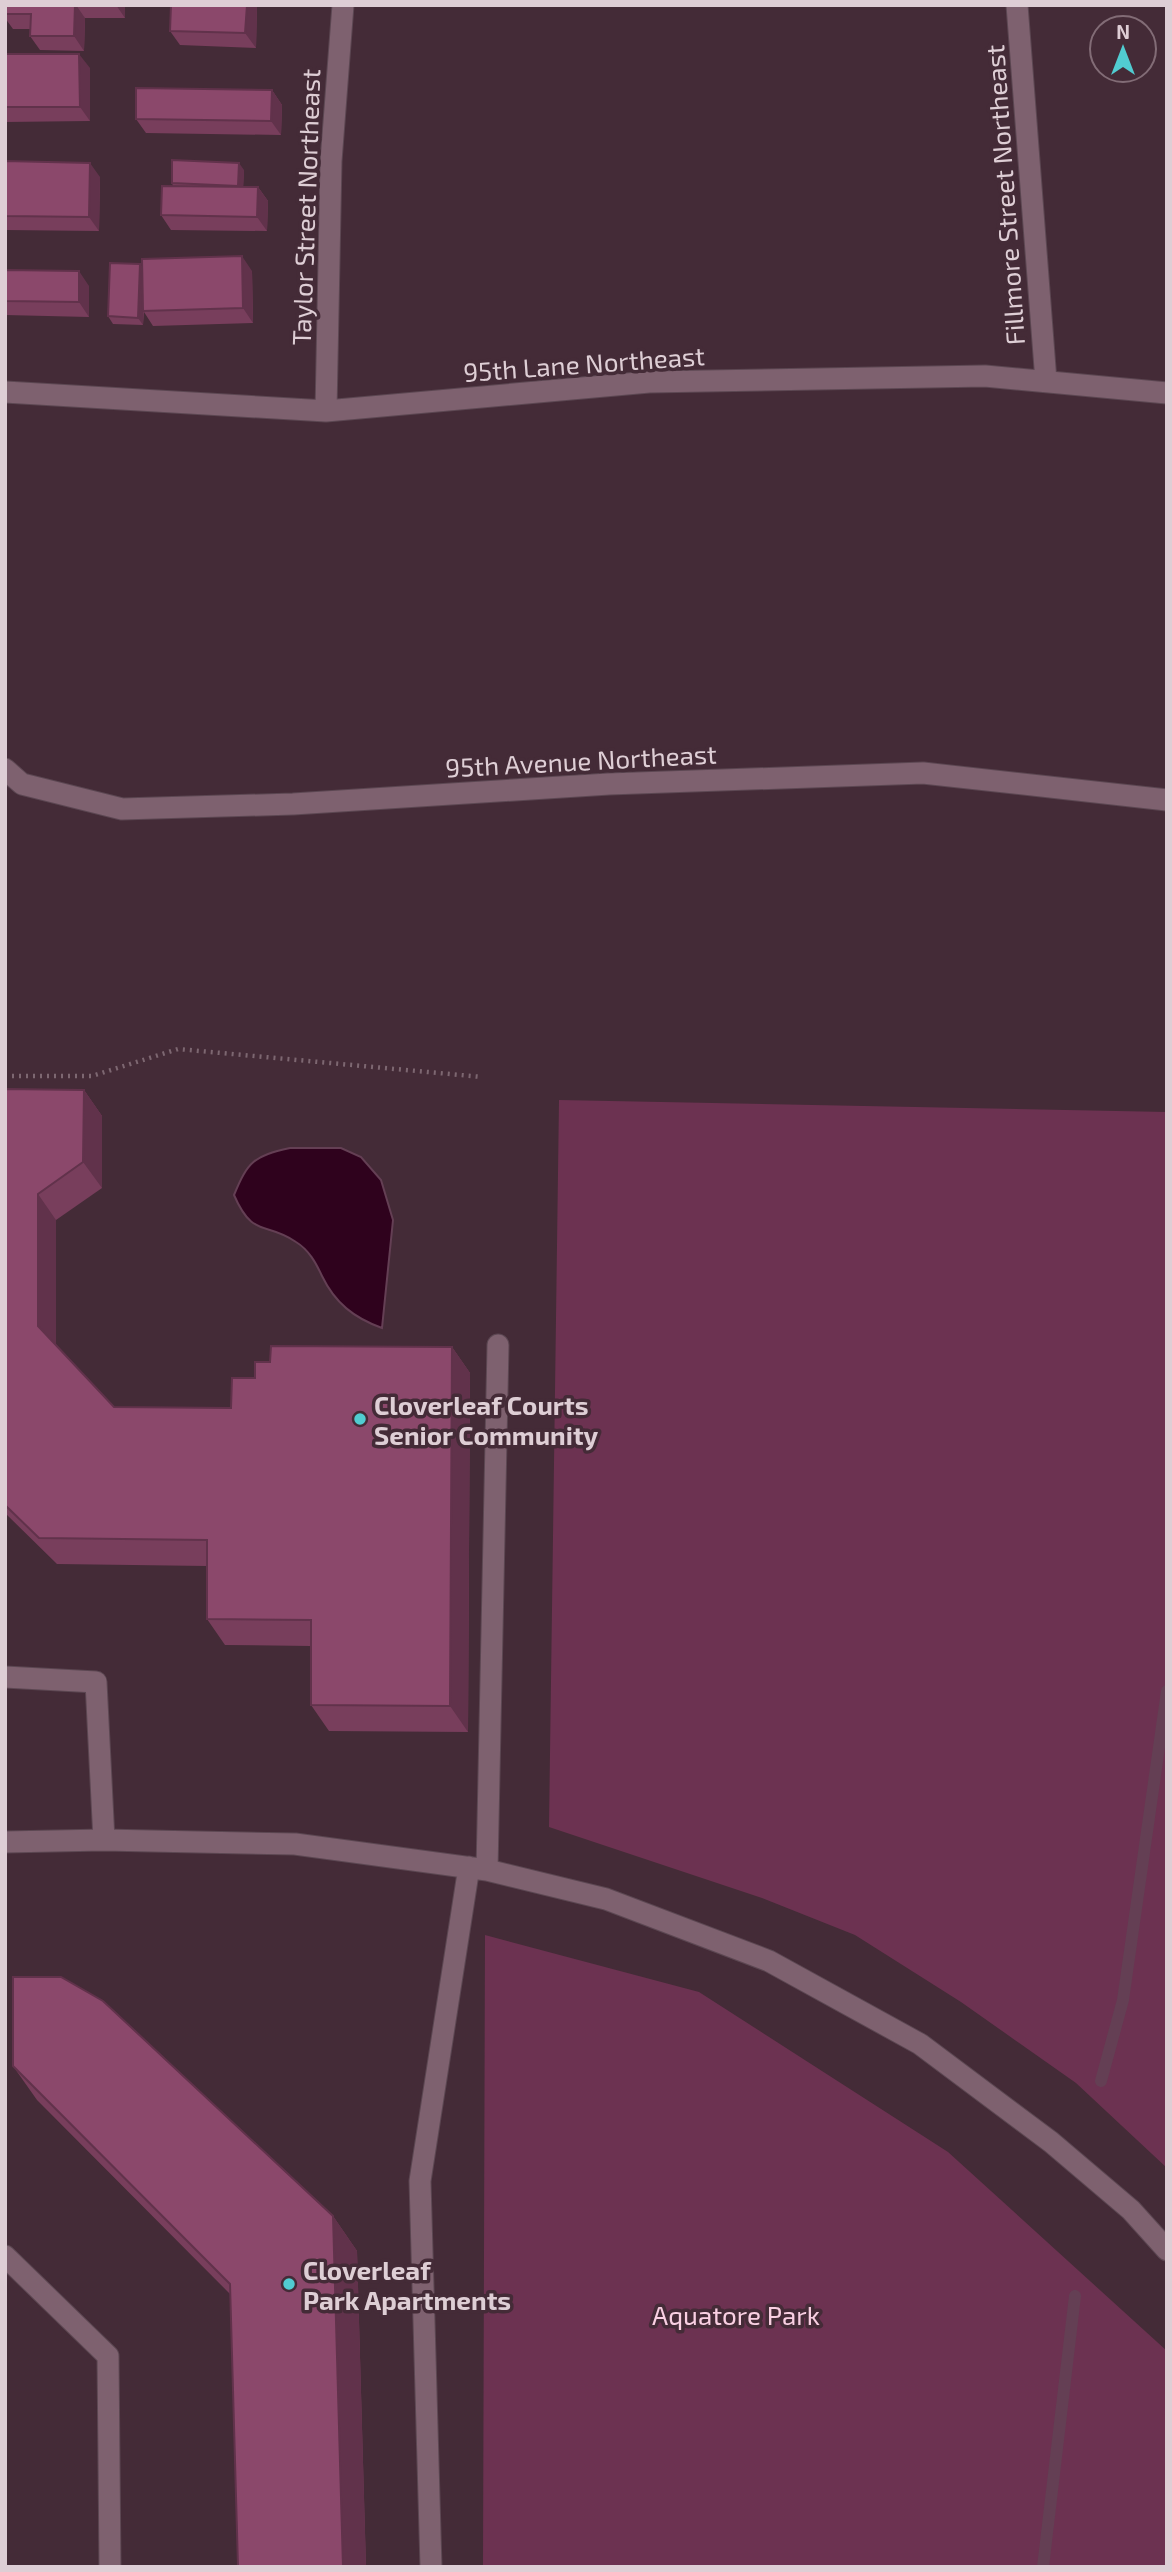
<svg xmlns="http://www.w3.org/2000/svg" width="1172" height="2572" viewBox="0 0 1172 2572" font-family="'Exo 2',sans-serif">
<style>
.green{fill:#6c3251}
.water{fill:#2f021d;stroke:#643f54;stroke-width:2}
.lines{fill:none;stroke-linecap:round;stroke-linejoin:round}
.stream{stroke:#643f54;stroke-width:12}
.minor-casing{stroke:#5c4752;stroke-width:23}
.path{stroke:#7d6771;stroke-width:4.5;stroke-dasharray:2 5;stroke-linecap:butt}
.minor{stroke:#7e616f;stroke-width:21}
.wall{fill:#783e5c}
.shaded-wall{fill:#61324b}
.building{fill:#8b486b;stroke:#61324b;stroke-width:2}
.poi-dot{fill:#51ccd1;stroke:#442b37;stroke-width:2.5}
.labels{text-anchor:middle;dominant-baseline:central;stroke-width:7;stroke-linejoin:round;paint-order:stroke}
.street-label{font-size:26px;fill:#deced5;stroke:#442b37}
.poi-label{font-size:26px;font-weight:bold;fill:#deced5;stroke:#442b37;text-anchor:start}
.park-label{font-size:26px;fill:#f9cfe2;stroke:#442b37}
</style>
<rect width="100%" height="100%" fill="#442b37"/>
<path class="green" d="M 559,1100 L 1167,1112 L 1167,2168 L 1076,2083 L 961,2002 L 855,1935 L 762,1898 L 549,1827 Z
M 485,1935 L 699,1992 L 948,2152 L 1167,2351 L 1167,2567 L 483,2567 Z"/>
<path class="water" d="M 290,1148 L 341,1148 L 361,1157 L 381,1180 L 393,1220 L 382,1328 C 354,1318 335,1303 322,1276 C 316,1263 309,1250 296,1242 C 266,1221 253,1239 234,1195 C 248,1161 254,1156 290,1148 Z"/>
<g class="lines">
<path class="stream" d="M 1101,2081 L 1123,2000 L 1167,1691
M 1043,2567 L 1075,2296"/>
<defs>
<path id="minor" d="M 1017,5 L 1046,381
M 5,392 L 326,411 L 649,382 L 985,376 L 1167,393
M 326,411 L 331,161 L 343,5
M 5,769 L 22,784 L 122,809 L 293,804 L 609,784 L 923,773 L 1167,800
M 5,1677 L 96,1682 L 104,1840
M 5,1842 L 104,1840 L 295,1844 L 487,1870 L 606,1899 L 769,1961 L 920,2044 L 1051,2142 L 1131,2210 L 1167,2250
M 487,1870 L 498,1345
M 5,2256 L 108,2356 L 110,2567
M 431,2567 L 420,2181 L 469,1867"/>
</defs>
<use href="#minor" class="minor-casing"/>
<path class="path" d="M 5,1076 L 92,1076 L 178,1049 L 482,1077"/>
<use href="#minor" class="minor"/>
</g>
<path class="wall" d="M 5,5 L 125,5 L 125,18 L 85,18 L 84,51 L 40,50 L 30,36 L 30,29 L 13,29 L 5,18 Z
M 171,5 L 257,5 L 256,48 L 180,45 L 170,31 Z
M 5,54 L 90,68 L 90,121 L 5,122 Z
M 272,90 L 282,105 L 281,135 L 146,133 L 136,119 Z
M 5,161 L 100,177 L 99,231 L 5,230 Z
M 244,170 L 243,187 L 258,187 L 268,201 L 267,231 L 171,230 L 161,215 L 173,186 L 172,183 Z
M 140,264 L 142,267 L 252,271 L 253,323 L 153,326 L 144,312 L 143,325 L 113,324 L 108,316 Z
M 5,270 L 89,286 L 89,317 L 5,315 Z
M 5,1089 L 84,1090 L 102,1116 L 102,1188 L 56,1220 L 56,1346 L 114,1407 L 231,1408 L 255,1378 L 270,1362 L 452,1347 L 470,1373 L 468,1732 L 329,1731 L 311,1705 L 311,1646 L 225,1645 L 207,1619 L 207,1566 L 57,1564 L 5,1513 Z
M 13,2066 L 333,2216 L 357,2251 L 366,2567 L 238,2567 L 231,2295 L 37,2100 Z"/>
<path class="shaded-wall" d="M 75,5 L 76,5 L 85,18 L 84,51 L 74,36 Z
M 116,5 L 125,5 L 125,18 Z
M 247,5 L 257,5 L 256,48 L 245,33 Z
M 79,54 L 90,68 L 90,121 L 80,107 Z
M 272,90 L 282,105 L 281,135 L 271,121 Z
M 90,163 L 100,177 L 99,231 L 89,217 Z
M 239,163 L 244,170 L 243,194 L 238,186 Z
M 258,187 L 268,201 L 267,231 L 257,217 Z
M 242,256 L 252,271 L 253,323 L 243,308 Z
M 140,264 L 145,272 L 143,325 L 138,318 Z
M 79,271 L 89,286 L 89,317 L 79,302 Z
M 84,1090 L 102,1116 L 102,1188 L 83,1162 Z
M 38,1194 L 56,1220 L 56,1352 L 38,1326 Z
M 452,1347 L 470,1373 L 468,1732 L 450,1706 Z
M 333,2216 L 357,2251 L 366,2567 L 343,2567 Z"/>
<path class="building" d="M 5,5 L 75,5 L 74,36 L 30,36 L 31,14 L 5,14 Z
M 171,5 L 247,5 L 245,33 L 170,31 Z
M 5,54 L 79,54 L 80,107 L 5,107 Z
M 136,88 L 272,90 L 271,121 L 136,119 Z
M 172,160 L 239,163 L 238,186 L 172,183 Z
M 5,161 L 90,163 L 89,217 L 5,216 Z
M 162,186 L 258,187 L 257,217 L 161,215 Z
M 242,256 L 243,308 L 143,311 L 142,259 Z
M 110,263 L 140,264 L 138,318 L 108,316 Z
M 5,270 L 79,271 L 79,302 L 5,301 Z
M 5,1089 L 84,1090 L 83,1162 L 38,1194 L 38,1326 L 114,1407 L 231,1408 L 232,1378 L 255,1378 L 255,1362 L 270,1362 L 271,1346 L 452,1347 L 450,1706 L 311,1705 L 311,1620 L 207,1619 L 207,1540 L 39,1538 L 5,1505 Z
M 13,1977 L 61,1977 L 103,2001 L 333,2216 L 343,2567 L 238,2567 L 230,2284 L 13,2066 Z"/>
<g class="poi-dot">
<circle cx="360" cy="1419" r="7"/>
<circle cx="289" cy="2284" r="7"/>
</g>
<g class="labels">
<g class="street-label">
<text transform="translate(1004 195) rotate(-94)">Fillmore Street Northeast</text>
<text transform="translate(305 207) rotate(-88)">Taylor Street Northeast</text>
<text transform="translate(584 363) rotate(-4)">95th Lane Northeast</text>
<text transform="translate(581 760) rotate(-3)">95th Avenue Northeast</text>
</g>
<g class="poi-label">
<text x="374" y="1404">Cloverleaf Courts<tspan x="374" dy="30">Senior Community</tspan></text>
<text x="303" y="2269">Cloverleaf<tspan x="303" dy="30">Park Apartments</tspan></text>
</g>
<g class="park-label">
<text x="736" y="2314">Aquatore Park</text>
</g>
</g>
<rect width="1172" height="2572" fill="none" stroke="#deced5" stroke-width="14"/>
<g transform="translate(1123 49)"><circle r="33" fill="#442b37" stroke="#826c76" stroke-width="2"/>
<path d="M0-5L12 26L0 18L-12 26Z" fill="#51ccd1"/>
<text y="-10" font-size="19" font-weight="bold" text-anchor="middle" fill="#deced5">N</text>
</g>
</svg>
